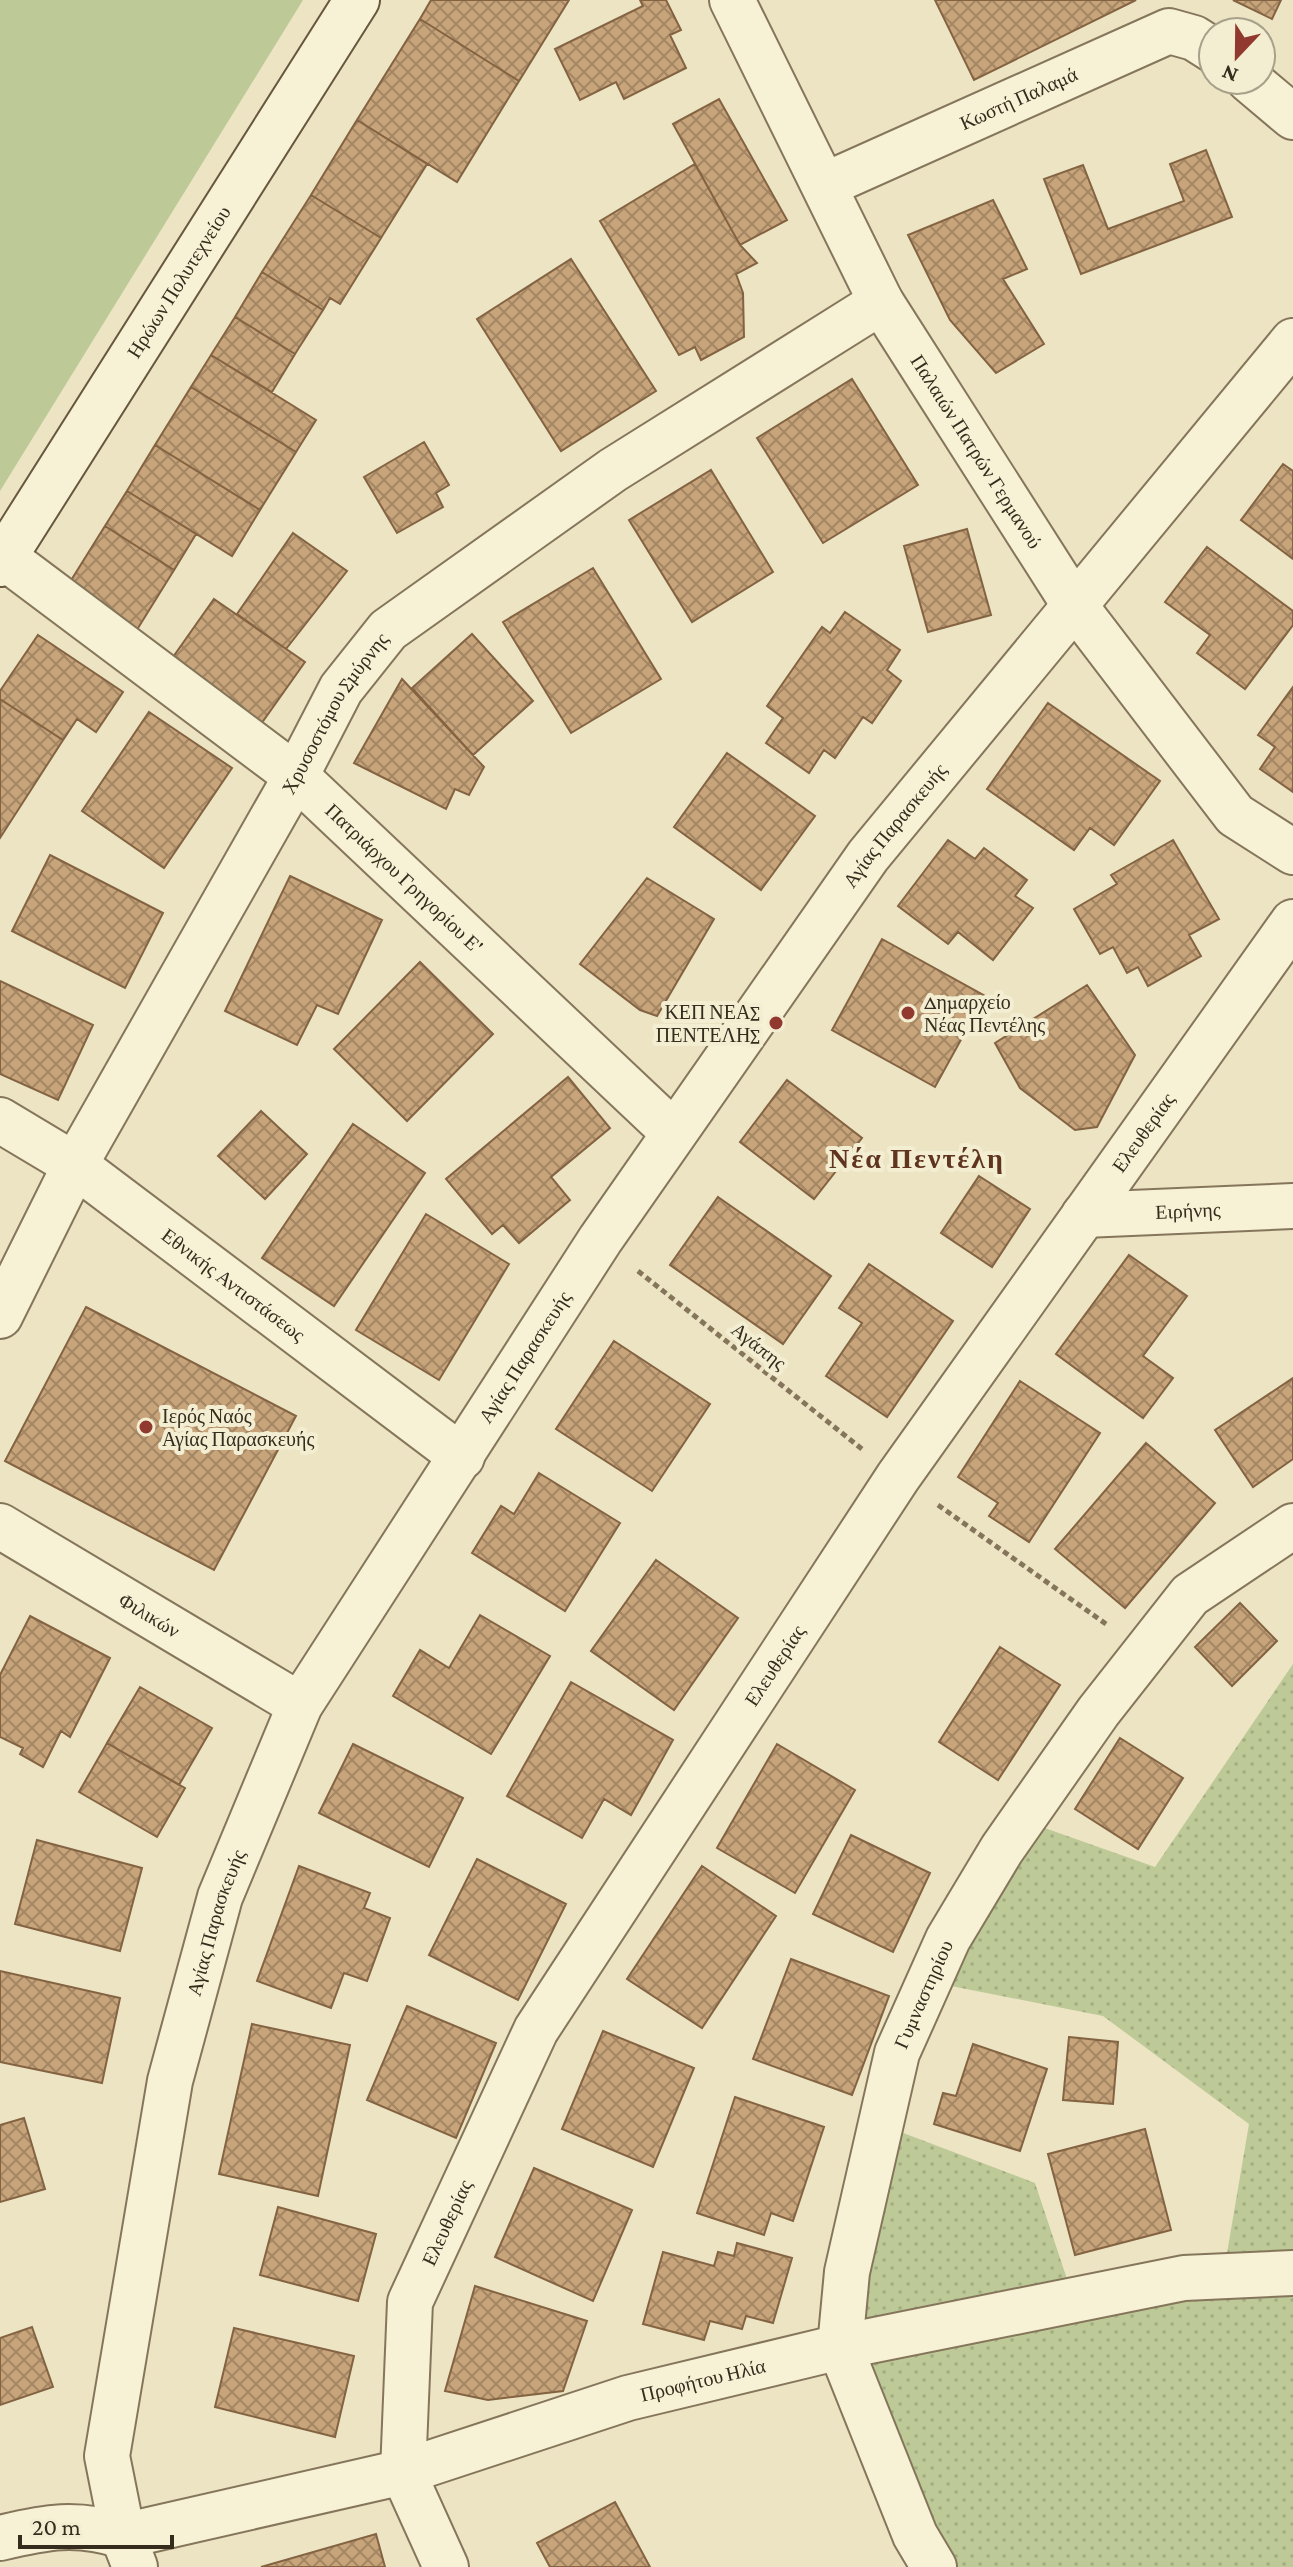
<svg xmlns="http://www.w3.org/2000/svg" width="1293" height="2567" viewBox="0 0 1293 2567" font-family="'Crimson Pro',serif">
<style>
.grass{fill:url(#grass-dots)}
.green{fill:#bdc997}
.building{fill:url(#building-cross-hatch);stroke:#836342;stroke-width:2}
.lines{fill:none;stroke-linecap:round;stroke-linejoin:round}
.minor-casing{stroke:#85765b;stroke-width:48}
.secondary-casing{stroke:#67573e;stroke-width:48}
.path{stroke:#85765b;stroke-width:5;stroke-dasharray:6 4;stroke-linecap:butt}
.minor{stroke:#f7f1d5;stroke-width:44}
.secondary{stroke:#f7f1d5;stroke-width:44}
.poi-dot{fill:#91392e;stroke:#f3eed2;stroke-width:3}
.labels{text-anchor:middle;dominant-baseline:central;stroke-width:8;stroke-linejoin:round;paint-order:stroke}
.street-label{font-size:20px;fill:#352c1e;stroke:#f3eed2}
.poi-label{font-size:20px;fill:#352c1e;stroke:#f3eed2;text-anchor:start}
.district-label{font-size:28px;font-weight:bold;letter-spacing:2px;fill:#603520;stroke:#f3eed2}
</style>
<defs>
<pattern id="grass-dots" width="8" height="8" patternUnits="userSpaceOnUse" patternTransform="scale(2)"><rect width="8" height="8" fill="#bdc997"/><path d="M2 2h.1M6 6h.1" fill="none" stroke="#a3ad82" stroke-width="1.8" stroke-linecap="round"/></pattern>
<pattern id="building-cross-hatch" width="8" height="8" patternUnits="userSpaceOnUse" patternTransform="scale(2)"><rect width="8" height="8" fill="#c8a47a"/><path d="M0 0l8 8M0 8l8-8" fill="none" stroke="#a38663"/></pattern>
</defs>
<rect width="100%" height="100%" fill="#ece4c3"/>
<path class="grass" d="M 1293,1664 L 1293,2567 L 937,2567 L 859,2370 L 855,2310 L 898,2131 L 1035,2183 L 1068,2282 L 1226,2259 L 1249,2124 L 1103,2016 L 946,1985 L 1039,1826 L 1155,1867 Z"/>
<path class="green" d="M 0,0 L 303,0 L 0,491 Z"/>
<path class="building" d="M 431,0 L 569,0 L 519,81 L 420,19 Z
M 640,0 L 666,0 L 681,30 L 670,35 L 686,68 L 624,99 L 616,82 L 580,100 L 555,49 L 643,6 Z
M 935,0 L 1136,0 L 974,80 Z
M 1233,0 L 1281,0 L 1272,19 Z
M 420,19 L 519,81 L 457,182 L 357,120 Z
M 719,99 L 787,220 L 740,245 L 673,124 Z
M 357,120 L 427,164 L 381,238 L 311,195 Z
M 1206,150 L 1232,217 L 1081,274 L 1044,179 L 1083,165 L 1108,229 L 1184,201 L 1170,164 Z
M 695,164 L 740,245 L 757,263 L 736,274 L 743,293 L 744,337 L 701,360 L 695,347 L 679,355 L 600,221 Z
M 311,195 L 381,238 L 340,304 L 330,298 L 323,310 L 262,272 Z
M 993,200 L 1027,269 L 1003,279 L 1044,344 L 996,373 L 950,320 L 908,235 Z
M 571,259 L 656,391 L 561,451 L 477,319 Z
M 262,272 L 323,310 L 295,354 L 235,317 Z
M 235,317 L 295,354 L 272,392 L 211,355 Z
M 211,355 L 316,420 L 296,452 L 191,387 Z
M 852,379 L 918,485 L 823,543 L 757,438 Z
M 191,387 L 296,452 L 260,510 L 155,445 Z
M 424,442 L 449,485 L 436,493 L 443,507 L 397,533 L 364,477 Z
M 155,445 L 260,510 L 232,556 L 127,491 Z
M 1283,464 L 1293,471 L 1293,559 L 1241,520 Z
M 711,470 L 773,572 L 692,622 L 629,520 Z
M 127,491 L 196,534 L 174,570 L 105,526 Z
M 105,526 L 174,570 L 130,641 L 60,598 Z
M 967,529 L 991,615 L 928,632 L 904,546 Z
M 293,533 L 347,571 L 286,649 L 237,614 Z
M 1207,547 L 1293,611 L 1293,625 L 1245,689 L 1197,653 L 1210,635 L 1165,602 Z
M 593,568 L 661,679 L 571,733 L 503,622 Z
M 214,599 L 305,662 L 256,731 L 166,667 Z
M 845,612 L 900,650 L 887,670 L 901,681 L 872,723 L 863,717 L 835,758 L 824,750 L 809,773 L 766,743 L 783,718 L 767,706 L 822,627 L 830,633 Z
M 472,634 L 533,701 L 473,755 L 412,688 Z
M 38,635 L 123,692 L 96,732 L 77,719 L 63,740 L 0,699 L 0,691 Z
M 402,679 L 484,767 L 469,795 L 455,789 L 446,809 L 354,763 Z
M 1293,687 L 1293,792 L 1260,769 L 1275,747 L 1258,735 Z
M 0,699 L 63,740 L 0,838 Z
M 1048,703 L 1160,781 L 1114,845 L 1090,828 L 1074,850 L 987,789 Z
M 149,712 L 232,768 L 164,868 L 82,811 Z
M 727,753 L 815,816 L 761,890 L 674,827 Z
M 948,840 L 975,859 L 984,848 L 1027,880 L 1015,896 L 1033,908 L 993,960 L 958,932 L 948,944 L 898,906 Z
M 1173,840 L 1219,919 L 1189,935 L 1201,956 L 1148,986 L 1138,967 L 1127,973 L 1113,947 L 1100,954 L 1074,909 L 1117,884 L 1111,875 Z
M 50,855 L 163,913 L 125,988 L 12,931 Z
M 290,876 L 382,920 L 338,1014 L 317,1005 L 297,1045 L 225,1011 Z
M 647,878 L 714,919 L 657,1016 L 640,1010 L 580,964 Z
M 882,939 L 985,996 L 935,1087 L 832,1030 Z
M 420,962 L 493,1034 L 407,1121 L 334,1049 Z
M 0,981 L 93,1025 L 58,1100 L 0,1074 Z
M 1087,985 L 1135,1055 L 1097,1127 L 1075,1130 L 1020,1088 L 995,1043 Z
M 568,1077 L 610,1128 L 551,1177 L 570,1200 L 519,1243 L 503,1225 L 492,1234 L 446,1179 Z
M 787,1080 L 862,1138 L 814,1199 L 740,1142 Z
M 261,1111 L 307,1154 L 265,1199 L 218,1156 Z
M 353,1124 L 425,1173 L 334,1306 L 262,1258 Z
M 979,1176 L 1030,1209 L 992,1267 L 941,1233 Z
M 718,1197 L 831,1276 L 783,1344 L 670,1265 Z
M 426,1214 L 509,1264 L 439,1380 L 356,1330 Z
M 1129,1255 L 1187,1296 L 1143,1356 L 1173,1378 L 1143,1418 L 1056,1354 Z
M 869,1264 L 953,1321 L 887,1417 L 826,1376 L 862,1323 L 839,1308 Z
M 86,1307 L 296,1416 L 214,1570 L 5,1461 Z
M 614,1341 L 710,1404 L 652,1491 L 556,1429 Z
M 1293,1378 L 1293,1459 L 1253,1487 L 1215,1430 Z
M 1020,1381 L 1100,1433 L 1029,1542 L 989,1516 L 998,1503 L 958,1477 Z
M 1146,1443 L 1215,1503 L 1125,1608 L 1055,1549 Z
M 539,1473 L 620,1523 L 565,1611 L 472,1553 L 501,1506 L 514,1514 Z
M 656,1560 L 738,1618 L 674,1710 L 591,1651 Z
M 1240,1603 L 1277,1641 L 1232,1686 L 1195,1647 Z
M 480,1615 L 550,1656 L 491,1754 L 393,1696 L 420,1650 L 449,1668 Z
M 30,1616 L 110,1658 L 70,1737 L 61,1731 L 43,1767 L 20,1754 L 23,1748 L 0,1737 L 0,1675 Z
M 1000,1647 L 1060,1685 L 998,1780 L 939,1742 Z
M 571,1682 L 673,1740 L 631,1815 L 604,1799 L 582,1838 L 507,1796 Z
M 140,1687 L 212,1728 L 179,1785 L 107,1743 Z
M 1120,1738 L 1183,1778 L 1138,1849 L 1075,1809 Z
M 107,1743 L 185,1788 L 157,1837 L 79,1792 Z
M 353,1744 L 463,1798 L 429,1867 L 319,1813 Z
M 777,1744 L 855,1790 L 795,1893 L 717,1848 Z
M 851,1835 L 930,1873 L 893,1952 L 813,1914 Z
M 37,1840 L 142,1868 L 120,1951 L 15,1924 Z
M 477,1859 L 566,1904 L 518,2000 L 429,1955 Z
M 299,1866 L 370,1893 L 364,1908 L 390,1918 L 367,1981 L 344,1973 L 331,2008 L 257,1981 Z
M 702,1866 L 776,1916 L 702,2028 L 627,1979 Z
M 791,1959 L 889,1996 L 852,2095 L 753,2059 Z
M 0,1971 L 120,1998 L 102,2083 L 0,2062 Z
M 407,2006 L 496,2043 L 456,2138 L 367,2100 Z
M 252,2024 L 350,2045 L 318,2196 L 219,2174 Z
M 603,2031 L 694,2068 L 653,2167 L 562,2129 Z
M 1069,2037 L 1118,2042 L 1113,2104 L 1063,2100 Z
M 973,2044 L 1047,2069 L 1020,2151 L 934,2124 L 943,2093 L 956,2096 Z
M 735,2097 L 824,2127 L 793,2221 L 771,2213 L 764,2235 L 697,2213 Z
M 24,2118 L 45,2189 L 0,2202 L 0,2125 Z
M 1145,2129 L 1171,2230 L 1075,2255 L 1048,2154 Z
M 534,2168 L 632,2210 L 593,2301 L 495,2257 Z
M 278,2207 L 376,2234 L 358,2301 L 260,2275 Z
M 737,2243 L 792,2258 L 773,2323 L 746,2316 L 742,2329 L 710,2321 L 704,2340 L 643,2324 L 663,2252 L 714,2266 L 718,2252 L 734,2256 Z
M 475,2286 L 587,2321 L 563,2391 L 488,2400 L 445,2391 Z
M 32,2327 L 53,2387 L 0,2405 L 0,2338 Z
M 234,2328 L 354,2356 L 335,2437 L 215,2407 Z
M 615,2502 L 650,2567 L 550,2567 L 537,2543 Z
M 376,2534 L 385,2567 L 261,2567 Z"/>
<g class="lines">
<defs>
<g id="minor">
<path id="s1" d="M 732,0 L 881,302 L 1073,603 L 1235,815 L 1293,852"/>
<path d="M 1249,80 L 1293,117"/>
<path id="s2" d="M 825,185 L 1169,31 L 1194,38 L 1213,50"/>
<path id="s3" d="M 4,557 L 296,776 L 674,1133"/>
<path id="s4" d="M 0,1120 L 75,1165 L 462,1457"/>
<path id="s5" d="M 1084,1215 L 1293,1206"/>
<path id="s6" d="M 0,1316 L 75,1165 L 296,776 L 341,689 L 388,630 L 613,470 L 881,302"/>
<path id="s7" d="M 0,1526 L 300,1705"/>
<path id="s8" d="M 0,2538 C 46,2527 76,2521 123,2536 L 403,2472 L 628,2398 L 840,2347 L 1184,2278 L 1293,2273"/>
<path id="s9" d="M 135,2567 L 123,2536 L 107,2456 L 170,2081 L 220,1897 L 300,1705 L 600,1240 L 868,856 L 1293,341"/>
<path id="s10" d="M 446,2567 L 403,2472 L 410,2302 L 536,2030 L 898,1477 L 1293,922"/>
<path id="s11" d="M 934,2567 L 915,2535 L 840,2347 L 847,2272 L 897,2053 L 948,1939 L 1002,1849 L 1098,1712 L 1190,1595 L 1293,1526"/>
</g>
<g id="secondary">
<path id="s12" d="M 0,564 L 357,0"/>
</g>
</defs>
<use href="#minor" class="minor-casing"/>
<use href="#secondary" class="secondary-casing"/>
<path class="path" d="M 638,1271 L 862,1449
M 938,1505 L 1106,1624"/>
<use href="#minor" class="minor"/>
<use href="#secondary" class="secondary"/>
</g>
<g class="poi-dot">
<circle cx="908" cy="1013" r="8"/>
<circle cx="776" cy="1023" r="8"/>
<circle cx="146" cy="1427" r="8"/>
</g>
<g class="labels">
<g class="street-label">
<text stroke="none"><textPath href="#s2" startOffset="212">Κωστή Παλαμά</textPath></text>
<text stroke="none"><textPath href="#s12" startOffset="334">Ηρώων Πολυτεχνείου</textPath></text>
<text stroke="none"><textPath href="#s1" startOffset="514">Παλαιών Πατρών Γερμανού</textPath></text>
<text stroke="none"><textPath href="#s6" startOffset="690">Χρυσοστόμου Σμύρνης</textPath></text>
<text stroke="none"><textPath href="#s9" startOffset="1956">Αγίας Παρασκευής</textPath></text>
<text stroke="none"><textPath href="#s3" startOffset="514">Πατριάρχου Γρηγορίου Ε'</textPath></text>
<text stroke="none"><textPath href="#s10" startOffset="1658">Ελευθερίας</textPath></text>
<text stroke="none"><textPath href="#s5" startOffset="104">Ειρήνης</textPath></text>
<text stroke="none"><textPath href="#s4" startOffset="286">Εθνικής Αντιστάσεως</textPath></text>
<text transform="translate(759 1346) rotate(38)">Αγάπης</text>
<text stroke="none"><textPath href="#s9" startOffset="1308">Αγίας Παρασκευής</textPath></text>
<text stroke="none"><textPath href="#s7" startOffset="174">Φιλικών</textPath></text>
<text stroke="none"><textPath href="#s10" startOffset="1010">Ελευθερίας</textPath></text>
<text stroke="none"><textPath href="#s9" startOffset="660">Αγίας Παρασκευής</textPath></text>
<text stroke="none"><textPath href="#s11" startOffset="604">Γυμναστηρίου</textPath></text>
<text stroke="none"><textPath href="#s10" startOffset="362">Ελευθερίας</textPath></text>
<text stroke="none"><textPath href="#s8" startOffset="726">Προφήτου Ηλία</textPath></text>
</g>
<g class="poi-label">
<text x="924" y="1002">Δημαρχείο<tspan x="924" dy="23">Νέας Πεντέλης</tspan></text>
<text x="760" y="1012" text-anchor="end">ΚΕΠ ΝΕΑΣ<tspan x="760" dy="23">ΠΕΝΤΕΛΗΣ</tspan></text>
<text x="162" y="1416">Ιερός Ναός<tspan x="162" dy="23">Αγίας Παρασκευής</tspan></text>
</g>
<g class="district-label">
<text x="917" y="1158">Νέα Πεντέλη</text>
</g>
</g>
<g transform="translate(1237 56) rotate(202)"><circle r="38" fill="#f3eed2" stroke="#a7a08a" stroke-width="2"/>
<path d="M0-6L14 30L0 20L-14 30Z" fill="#91392e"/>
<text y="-12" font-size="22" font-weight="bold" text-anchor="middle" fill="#352c1e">N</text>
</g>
<path d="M20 2535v12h152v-12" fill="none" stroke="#352c1e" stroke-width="4"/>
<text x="32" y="2535" font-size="24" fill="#352c1e" stroke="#f3eed2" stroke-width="6" paint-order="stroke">20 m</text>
</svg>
